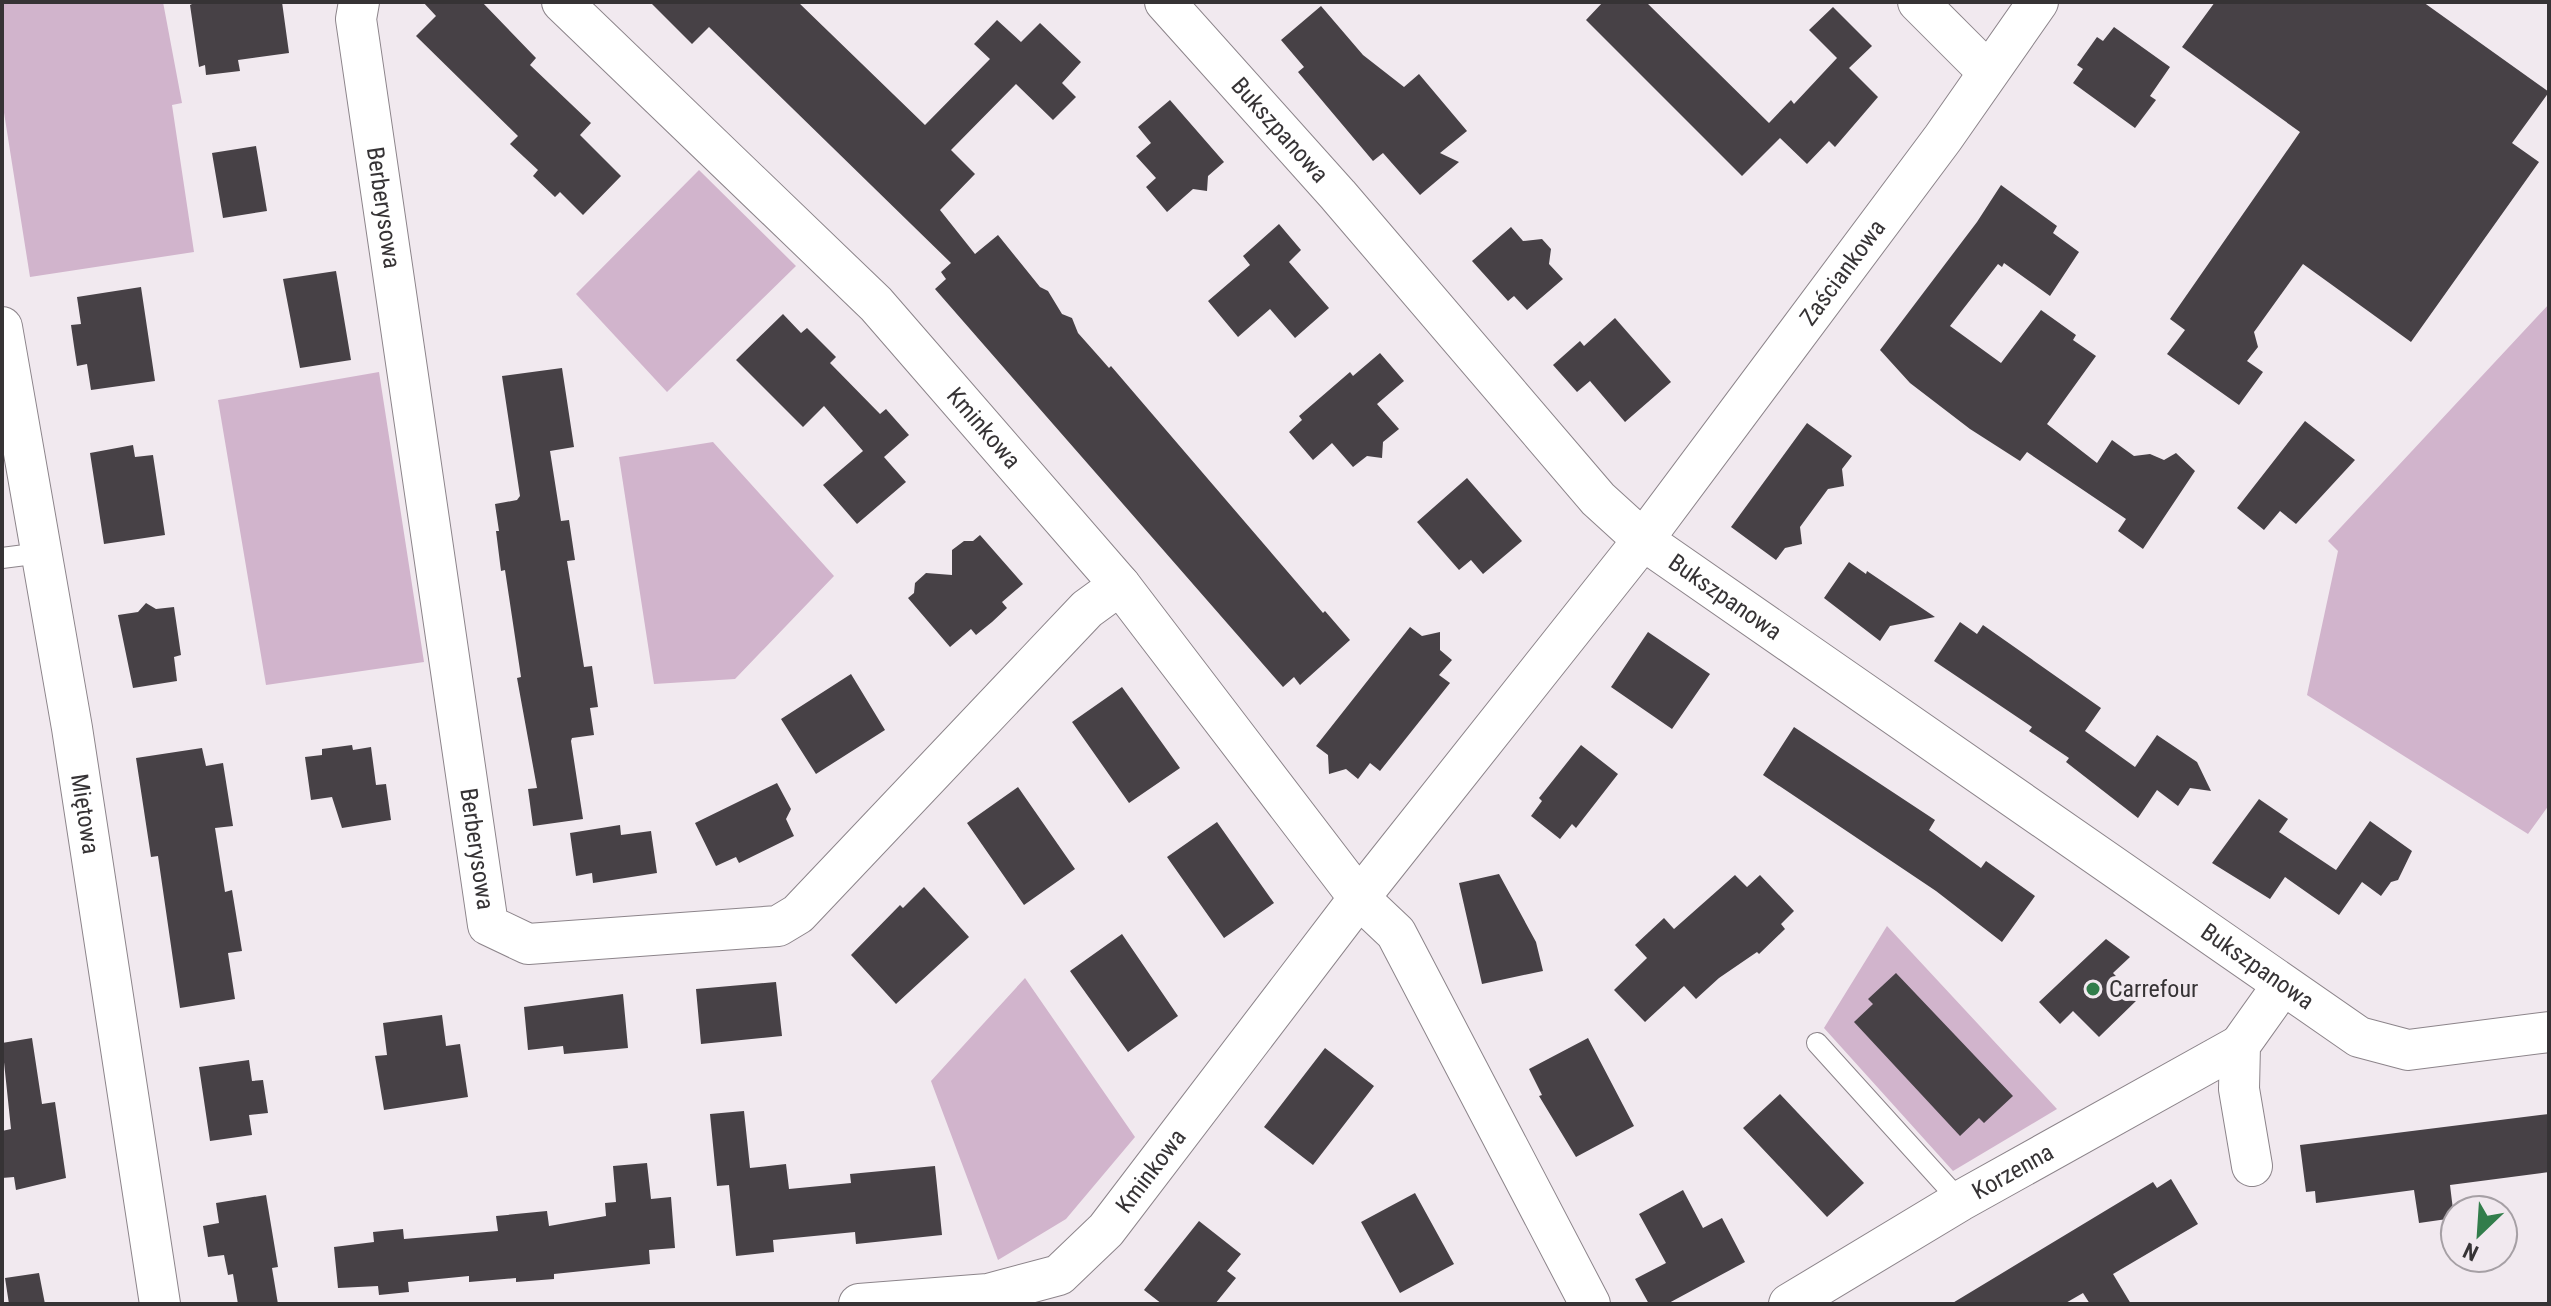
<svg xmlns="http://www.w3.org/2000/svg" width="2551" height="1306" viewBox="0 0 2551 1306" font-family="'Roboto Condensed',sans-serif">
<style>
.green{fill:#d1b4cc}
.building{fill:#474146}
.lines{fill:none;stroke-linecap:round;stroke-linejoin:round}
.lane-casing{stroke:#8c848a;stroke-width:22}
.street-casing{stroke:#8c848a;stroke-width:42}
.lane{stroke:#fff;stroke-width:20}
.street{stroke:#fff;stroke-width:40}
.poi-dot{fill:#327d4b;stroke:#f1e9ef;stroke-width:3}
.labels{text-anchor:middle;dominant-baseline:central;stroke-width:8;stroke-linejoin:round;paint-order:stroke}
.street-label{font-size:24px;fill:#363335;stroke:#f1e9ef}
.poi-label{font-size:24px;fill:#363335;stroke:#f1e9ef;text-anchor:start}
</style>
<rect width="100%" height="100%" fill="#f1e9ef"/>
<path class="green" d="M 2,2 L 163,2 L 182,103 L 172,105 L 194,252 L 30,277 L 2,100 Z
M 699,170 L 796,266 L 667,392 L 576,294 Z
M 2549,304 L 2549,805 L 2528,834 L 2307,695 L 2338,551 L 2328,541 Z
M 379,372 L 424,662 L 266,685 L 218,400 Z
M 713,442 L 834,576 L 735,679 L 654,684 L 619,457 Z
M 1887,926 L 2057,1109 L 1953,1171 L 1824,1028 Z
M 1025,978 L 1135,1137 L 1066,1219 L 998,1260 L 931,1081 Z"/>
<path class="building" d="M 196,2 L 282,2 L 289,53 L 238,60 L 240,71 L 206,75 L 205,65 L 199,67 L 190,5 Z
M 423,2 L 482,2 L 536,58 L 530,65 L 591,123 L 580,135 L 621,176 L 583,215 L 560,192 L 555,197 L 533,176 L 538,170 L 510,144 L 518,136 L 416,36 L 436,16 Z
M 650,2 L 798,2 L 925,125 L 990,59 L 974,44 L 997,20 L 1021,42 L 1040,23 L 1081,62 L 1062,83 L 1076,97 L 1053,120 L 1016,84 L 951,150 L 975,174 L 940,210 L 975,254 L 998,235 L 1040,287 L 1048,291 L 1062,314 L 1072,318 L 1078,333 L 1102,360 L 1109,368 L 1111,366 L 1323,613 L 1325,611 L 1350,640 L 1300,685 L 1294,677 L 1283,687 L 935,289 L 946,279 L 941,272 L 951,263 L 709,27 L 692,44 Z
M 1603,2 L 1646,2 L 1769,123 L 1791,100 L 1794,104 L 1837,58 L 1809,30 L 1833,7 L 1872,46 L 1849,68 L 1878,97 L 1835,147 L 1829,141 L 1807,164 L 1780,138 L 1742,176 L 1586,20 Z
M 2215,2 L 2423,2 L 2549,92 L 2512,143 L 2539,162 L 2411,342 L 2303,264 L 2254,332 L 2258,347 L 2247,361 L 2263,372 L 2239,405 L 2167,354 L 2185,330 L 2170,319 L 2300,132 L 2182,47 Z
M 1321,6 L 1363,55 L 1404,87 L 1419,74 L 1467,131 L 1440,153 L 1459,162 L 1420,195 L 1383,153 L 1373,161 L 1298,72 L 1304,67 L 1281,40 Z
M 2114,27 L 2170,67 L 2150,96 L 2156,100 L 2135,128 L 2073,83 L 2083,69 L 2077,65 L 2097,37 L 2103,41 Z
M 1170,100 L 1224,162 L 1208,176 L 1207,191 L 1193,189 L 1167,212 L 1146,187 L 1156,178 L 1136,156 L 1151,143 L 1138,127 Z
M 256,146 L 267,211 L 223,218 L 212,153 Z
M 2001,185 L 2057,226 L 2053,233 L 2079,252 L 2050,296 L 2004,263 L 2002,267 L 1998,264 L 1950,326 L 2001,363 L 2041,310 L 2076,335 L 2073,340 L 2096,356 L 2047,424 L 2097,463 L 2112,440 L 2134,456 L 2150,454 L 2164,460 L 2176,453 L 2195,471 L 2143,549 L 2118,531 L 2126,519 L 2027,452 L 2020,461 L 1970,429 L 1910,383 L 1880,350 L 1977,222 Z
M 1279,224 L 1301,250 L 1289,262 L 1329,308 L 1295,338 L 1270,309 L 1238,337 L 1208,301 L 1250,265 L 1243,256 Z
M 1511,227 L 1523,241 L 1542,239 L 1551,249 L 1549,264 L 1563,279 L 1527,310 L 1514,296 L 1508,301 L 1472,261 Z
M 336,271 L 351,360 L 300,368 L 283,279 Z
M 141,287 L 155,381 L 91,390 L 87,364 L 77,366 L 74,346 L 71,325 L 81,324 L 77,297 Z
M 783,314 L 801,333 L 807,328 L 836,357 L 830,363 L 880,414 L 886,409 L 909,435 L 884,457 L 906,482 L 857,524 L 823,485 L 863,451 L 824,406 L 803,427 L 736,360 Z
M 1615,318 L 1671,382 L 1625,422 L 1590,381 L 1577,392 L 1553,365 L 1580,341 L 1584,346 Z
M 1380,353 L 1404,381 L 1377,404 L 1399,429 L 1383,442 L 1382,458 L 1367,456 L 1353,467 L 1332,443 L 1313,460 L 1289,432 L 1302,420 L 1299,416 L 1350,372 L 1353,376 Z
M 562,368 L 574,447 L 550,451 L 561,521 L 569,520 L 575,560 L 567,561 L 584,667 L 592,666 L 598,707 L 590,708 L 594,735 L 572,738 L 571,741 L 583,819 L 533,826 L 528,789 L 537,788 L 517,678 L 521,677 L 505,570 L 501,571 L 496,531 L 499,531 L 495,504 L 517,500 L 520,496 L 502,376 Z
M 2305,421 L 2355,460 L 2296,524 L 2280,511 L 2264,530 L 2237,508 Z
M 1807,423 L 1852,456 L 1842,469 L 1844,486 L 1828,489 L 1800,527 L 1802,544 L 1785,548 L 1776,560 L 1731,527 Z
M 133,445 L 135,457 L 153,455 L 165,535 L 104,544 L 90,453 Z
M 1467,478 L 1522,541 L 1483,574 L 1471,560 L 1459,570 L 1417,522 Z
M 980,535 L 1023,584 L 1002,602 L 1007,608 L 992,622 L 976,635 L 971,629 L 950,647 L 908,598 L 914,593 L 915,583 L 926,573 L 952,575 L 952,550 L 964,541 L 973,541 Z
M 1849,562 L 1866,574 L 1867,571 L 1935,617 L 1890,626 L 1880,641 L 1824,598 Z
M 146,603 L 156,609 L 174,607 L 181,655 L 174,657 L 177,681 L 133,688 L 118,615 L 138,612 Z
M 1960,622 L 1977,634 L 1983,625 L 2101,708 L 2085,731 L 2135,767 L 2157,735 L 2197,762 L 2211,791 L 2190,788 L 2178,806 L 2157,790 L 2138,818 L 2066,762 L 2069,758 L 2029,731 L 2032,727 L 1934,661 Z
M 1410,627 L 1422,636 L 1440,632 L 1440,650 L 1452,660 L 1439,675 L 1450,683 L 1380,771 L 1370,763 L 1358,779 L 1346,769 L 1329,774 L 1328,755 L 1316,746 Z
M 1648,632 L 1710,674 L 1672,729 L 1611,687 Z
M 851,674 L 885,730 L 816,774 L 781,719 Z
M 1122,687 L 1180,768 L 1129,803 L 1072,722 Z
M 1794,727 L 1935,820 L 1929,830 L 1981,868 L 1986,861 L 2035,896 L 2002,942 L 1936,891 L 1763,775 Z
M 352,745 L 353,750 L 371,747 L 376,785 L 386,784 L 391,820 L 342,828 L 332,797 L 311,800 L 305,757 L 322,755 L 322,749 Z
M 1581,745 L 1618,774 L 1576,828 L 1572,824 L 1560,839 L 1531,816 L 1542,801 L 1539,798 Z
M 202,748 L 206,766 L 223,763 L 233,826 L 215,828 L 225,892 L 232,890 L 242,951 L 228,953 L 235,999 L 180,1008 L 158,856 L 151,857 L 136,758 Z
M 777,783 L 791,809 L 786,819 L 794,836 L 739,863 L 736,857 L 716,866 L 695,823 Z
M 1018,787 L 1075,869 L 1024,905 L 967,823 Z
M 2259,799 L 2288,819 L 2279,832 L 2336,870 L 2370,821 L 2412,851 L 2398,880 L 2391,882 L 2381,896 L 2362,882 L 2339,915 L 2285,877 L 2270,899 L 2212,863 Z
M 1217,822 L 1274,903 L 1224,938 L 1167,857 Z
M 620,825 L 621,835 L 651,831 L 657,873 L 593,883 L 592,873 L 576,876 L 570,833 Z
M 1499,874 L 1536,942 L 1543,971 L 1482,984 L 1459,883 Z
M 1735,875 L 1747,887 L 1760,875 L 1794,911 L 1781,924 L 1785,929 L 1759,954 L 1757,952 L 1719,978 L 1696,999 L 1684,986 L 1645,1022 L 1614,990 L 1647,958 L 1635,945 L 1664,918 L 1674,929 Z
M 924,887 L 969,937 L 896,1004 L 851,955 L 900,905 L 903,908 Z
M 1122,934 L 1178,1016 L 1128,1052 L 1070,971 Z
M 2106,939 L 2130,957 L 2113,973 L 2138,999 L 2099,1037 L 2073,1011 L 2060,1024 L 2039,1002 Z
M 1896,973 L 2013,1096 L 1984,1123 L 1979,1118 L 1960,1136 L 1854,1022 L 1873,1004 L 1868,999 Z
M 776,982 L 782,1036 L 701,1044 L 696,989 Z
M 623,994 L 628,1048 L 564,1054 L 563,1046 L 528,1050 L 524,1007 Z
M 442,1015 L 446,1046 L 460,1044 L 468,1097 L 384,1110 L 375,1056 L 387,1055 L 383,1023 Z
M 32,1038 L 42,1104 L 55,1102 L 66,1178 L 16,1190 L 14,1177 L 2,1178 L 2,1131 L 11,1129 L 2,1043 Z
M 1588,1038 L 1634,1126 L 1576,1157 L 1539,1096 L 1542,1095 L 1529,1069 Z
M 1325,1048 L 1374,1086 L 1313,1165 L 1264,1127 Z
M 249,1060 L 252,1081 L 263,1080 L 268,1113 L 249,1115 L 252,1135 L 210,1141 L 199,1067 Z
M 1780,1094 L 1864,1183 L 1827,1217 L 1743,1128 Z
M 744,1111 L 750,1168 L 786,1164 L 789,1189 L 851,1183 L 850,1174 L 935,1166 L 942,1235 L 856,1244 L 855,1232 L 773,1240 L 774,1252 L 736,1256 L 729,1185 L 717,1186 L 710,1114 Z
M 2549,1114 L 2549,1172 L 2450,1185 L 2454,1218 L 2419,1223 L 2414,1190 L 2316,1203 L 2315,1191 L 2306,1192 L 2300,1145 Z
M 647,1163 L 651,1199 L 671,1197 L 675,1248 L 649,1250 L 650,1264 L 554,1274 L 554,1279 L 516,1282 L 516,1278 L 469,1282 L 469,1276 L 408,1282 L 409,1292 L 379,1295 L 378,1286 L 338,1288 L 334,1247 L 374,1242 L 373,1232 L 403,1229 L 404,1239 L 498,1231 L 496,1216 L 547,1211 L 549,1226 L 606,1216 L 605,1203 L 616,1202 L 613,1166 Z
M 2171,1179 L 2198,1224 L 2113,1274 L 2131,1304 L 2090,1304 L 2083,1293 L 2064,1304 L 1951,1304 L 2153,1182 L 2157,1188 Z
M 1683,1190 L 1703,1228 L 1722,1218 L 1745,1262 L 1667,1304 L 1649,1304 L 1635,1279 L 1666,1263 L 1639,1214 Z
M 1415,1193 L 1454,1264 L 1400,1293 L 1361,1222 Z
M 266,1195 L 278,1267 L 272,1268 L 278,1304 L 238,1304 L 233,1274 L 228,1275 L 224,1255 L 208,1257 L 203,1226 L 219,1223 L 216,1203 Z
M 1199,1221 L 1241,1254 L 1227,1271 L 1236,1278 L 1215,1304 L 1162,1304 L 1144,1290 Z
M 39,1273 L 45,1304 L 9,1304 L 5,1278 Z"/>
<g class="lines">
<defs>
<path id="lane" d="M 2,558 L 41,553
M 1817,1043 L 1960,1201"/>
<g id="street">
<path id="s1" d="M 359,2 L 356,19 L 488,925 L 528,944 L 778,926 L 798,914 L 1087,609 L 1120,585"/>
<path id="s2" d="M 562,2 L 876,304 L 1120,585 L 1359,898 L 1396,933 L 1590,1304"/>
<path id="s3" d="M 1165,2 L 1338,195 L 1598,499 L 1643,540 L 2359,1037 L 2408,1050 L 2549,1032"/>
<path d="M 1918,2 L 1988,72"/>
<path id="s4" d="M 2,327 L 72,728 L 160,1304"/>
<path d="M 2252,1166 L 2239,1089 L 2240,1045 L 2282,986"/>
<path id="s5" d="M 859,1304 L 988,1294 L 1059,1275 L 1106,1230 L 1359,898 L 1643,540 L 1943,138 L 2038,2"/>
<path id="s6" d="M 1789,1304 L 1960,1201 L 2240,1045"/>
</g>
</defs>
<use href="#lane" class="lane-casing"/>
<use href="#street" class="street-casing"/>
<use href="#lane" class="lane"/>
<use href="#street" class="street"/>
</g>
<circle class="poi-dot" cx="2093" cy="989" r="8"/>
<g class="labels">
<g class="street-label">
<text stroke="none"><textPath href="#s3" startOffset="172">Bukszpanowa</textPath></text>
<text stroke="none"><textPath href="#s1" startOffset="208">Berberysowa</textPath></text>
<text stroke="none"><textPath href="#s5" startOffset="1476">Zaściankowa</textPath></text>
<text stroke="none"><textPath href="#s2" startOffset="600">Kminkowa</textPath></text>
<text stroke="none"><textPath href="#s3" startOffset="820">Bukszpanowa</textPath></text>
<text stroke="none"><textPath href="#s4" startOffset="494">Miętowa</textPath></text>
<text stroke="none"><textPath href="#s1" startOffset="856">Berberysowa</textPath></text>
<text stroke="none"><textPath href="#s3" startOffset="1468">Bukszpanowa</textPath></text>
<text stroke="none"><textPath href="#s5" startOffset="342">Kminkowa</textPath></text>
<text stroke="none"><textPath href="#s6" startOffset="260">Korzenna</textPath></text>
</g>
<g class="poi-label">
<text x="2109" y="989">Carrefour</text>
</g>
</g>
<rect width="2551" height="1306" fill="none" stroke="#363335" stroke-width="8"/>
<g transform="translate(2479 1234) rotate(205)"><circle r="38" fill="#f1e9ef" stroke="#a6a0a5" stroke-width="2"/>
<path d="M0-6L14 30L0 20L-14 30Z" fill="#327d4b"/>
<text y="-12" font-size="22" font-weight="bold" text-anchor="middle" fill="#363335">N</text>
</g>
</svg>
